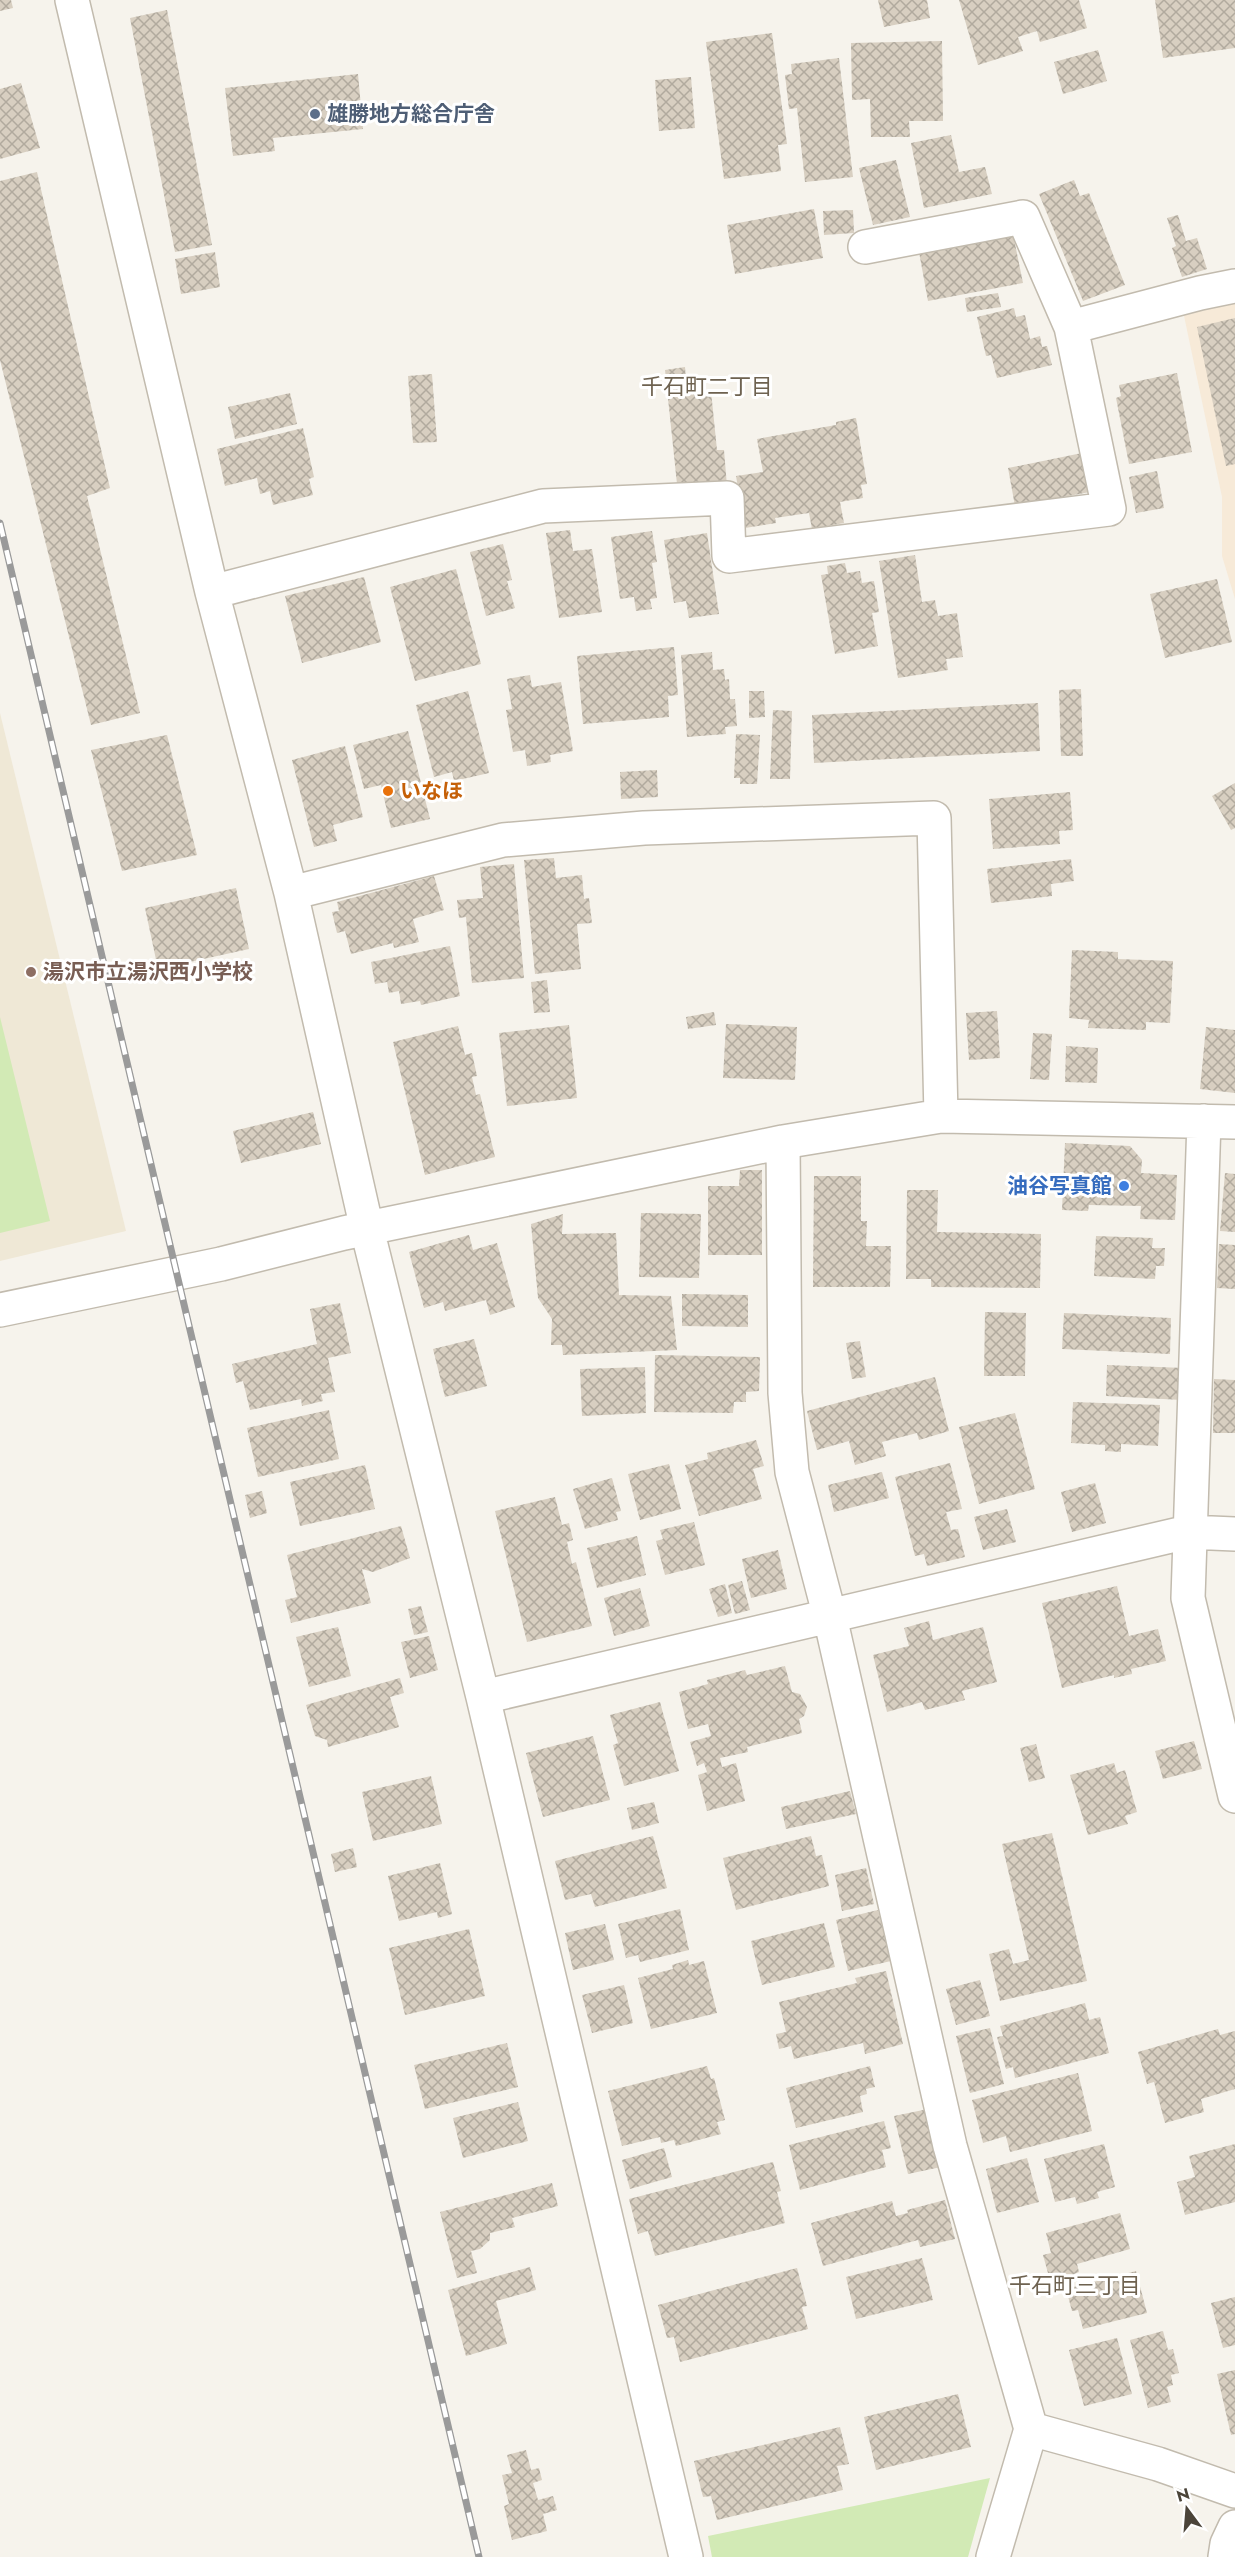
<svg xmlns="http://www.w3.org/2000/svg" width="1235" height="2557" viewBox="0 0 1235 2557" font-family="Jost,'Noto Sans JP',sans-serif">
<style>
.commercial{fill:#f7ead8}
.education{fill:#efe8d6}
.park{fill:#d2eab5}
.building{fill:url(#building-cross-hatch)}
.lines{fill:none;stroke-linecap:round;stroke-linejoin:round}
.minor-casing{stroke:#c2bbae;stroke-width:36}
.minor{stroke:#fff;stroke-width:33}
.rail-casing{stroke:#9a9a9a;stroke-width:7}
.rail{stroke:#fff;stroke-width:4.5;stroke-dasharray:14;stroke-linecap:butt}
.service-dot{fill:#5c6f8a;stroke:#fff;stroke-width:2}
.food-dot{fill:#e8710a;stroke:#fff;stroke-width:2}
.education-dot{fill:#8d6e63;stroke:#fff;stroke-width:2}
.shop-dot{fill:#3f7fe0;stroke:#fff;stroke-width:2}
.labels{text-anchor:middle;dominant-baseline:central;stroke-width:6;stroke-linejoin:round;paint-order:stroke}
.service-label{font-size:21px;font-weight:bold;fill:#4e5e75;stroke:#fff;text-anchor:start}
.food-label{font-size:21px;font-weight:bold;fill:#c56008;stroke:#fff;text-anchor:start}
.education-label{font-size:21px;font-weight:bold;fill:#785e54;stroke:#fff;text-anchor:start}
.shop-label{font-size:21px;font-weight:bold;fill:#366cbe;stroke:#fff;text-anchor:end}
.neighbourhood-label{font-size:22px;fill:#6e6250;stroke:#fff}
</style>
<defs>
<pattern id="building-cross-hatch" width="8" height="8" patternUnits="userSpaceOnUse" patternTransform="scale(1.5)"><rect width="8" height="8" fill="#d8cfc1"/><path d="M0 0l8 8M0 8l8-8" fill="none" stroke="#b1aa9e"/></pattern>
</defs>
<rect width="100%" height="100%" fill="#f6f3ec"/>
<path class="commercial" d="M 1235,303 L 1235,599 L 1222,556 L 1222,497 L 1183,311 Z"/>
<path class="education" d="M 0,713 L 126,1231 L 0,1261 Z"/>
<path class="park" d="M 0,1017 L 50,1221 L 0,1233 Z
M 990,2478 L 968,2557 L 712,2557 L 708,2536 Z"/>
<path class="building" d="M 0,0 L 11,0 L 13,8 L 0,11 Z
M 878,0 L 927,0 L 930,18 L 884,27 Z
M 959,0 L 1079,0 L 1087,28 L 1040,42 L 1037,31 L 1018,37 L 1023,51 L 978,65 Z
M 1155,0 L 1235,0 L 1235,48 L 1163,58 Z
M 167,10 L 212,245 L 175,252 L 130,18 Z
M 772,33 L 787,144 L 778,145 L 781,171 L 724,179 L 706,42 Z
M 942,41 L 943,121 L 909,121 L 910,137 L 871,137 L 870,99 L 852,100 L 851,43 Z
M 1098,50 L 1107,81 L 1063,94 L 1054,62 Z
M 839,58 L 853,177 L 805,182 L 797,108 L 789,109 L 785,75 L 792,74 L 791,64 Z
M 358,74 L 363,129 L 273,138 L 275,151 L 233,156 L 225,88 Z
M 691,77 L 695,128 L 659,131 L 655,80 Z
M 21,83 L 40,148 L 0,159 L 0,89 Z
M 951,135 L 959,172 L 985,167 L 992,194 L 924,208 L 911,143 Z
M 896,160 L 910,217 L 873,225 L 859,168 Z
M 37,172 L 110,488 L 87,496 L 140,713 L 91,725 L 0,360 L 0,181 Z
M 1074,180 L 1080,196 L 1089,193 L 1125,285 L 1083,301 L 1039,194 Z
M 814,209 L 823,258 L 735,274 L 727,225 Z
M 853,210 L 854,233 L 824,235 L 823,211 Z
M 1178,215 L 1186,241 L 1197,238 L 1207,269 L 1182,277 L 1172,248 L 1176,246 L 1167,218 Z
M 1013,234 L 1023,283 L 928,301 L 919,252 Z
M 215,252 L 220,287 L 181,294 L 175,259 Z
M 998,293 L 1001,307 L 967,312 L 965,298 Z
M 1014,308 L 1016,317 L 1025,315 L 1030,339 L 1040,336 L 1042,347 L 1047,346 L 1052,365 L 997,378 L 991,355 L 986,356 L 977,317 Z
M 1235,318 L 1235,464 L 1226,466 L 1197,327 Z
M 685,367 L 687,393 L 711,391 L 717,450 L 724,450 L 727,486 L 708,488 L 707,481 L 677,484 L 665,370 Z
M 1177,373 L 1192,452 L 1129,464 L 1116,398 L 1121,396 L 1119,385 Z
M 432,374 L 437,442 L 413,443 L 408,376 Z
M 290,393 L 297,424 L 235,439 L 228,407 Z
M 856,418 L 867,484 L 861,485 L 863,498 L 840,502 L 844,523 L 812,529 L 809,513 L 775,518 L 776,523 L 745,528 L 736,476 L 763,472 L 757,439 L 836,425 L 836,422 Z
M 303,428 L 314,477 L 309,479 L 313,495 L 273,505 L 270,491 L 260,494 L 257,478 L 225,486 L 217,449 Z
M 1082,453 L 1090,492 L 1015,506 L 1008,468 Z
M 1157,471 L 1164,508 L 1136,513 L 1129,477 Z
M 570,530 L 573,551 L 592,549 L 602,612 L 559,618 L 546,533 Z
M 652,531 L 657,562 L 652,563 L 657,598 L 650,599 L 652,609 L 636,611 L 634,597 L 620,599 L 611,537 Z
M 707,533 L 719,614 L 689,618 L 686,601 L 674,603 L 664,540 Z
M 503,544 L 512,580 L 507,581 L 515,608 L 486,616 L 470,552 Z
M 915,555 L 922,602 L 935,600 L 938,616 L 957,613 L 963,657 L 946,659 L 948,670 L 898,678 L 879,561 Z
M 845,563 L 847,573 L 860,571 L 862,583 L 874,581 L 879,612 L 872,613 L 878,646 L 835,654 L 821,575 L 828,574 L 827,566 Z
M 456,569 L 481,664 L 415,681 L 390,587 Z
M 364,577 L 381,642 L 302,663 L 285,596 Z
M 1217,579 L 1232,642 L 1165,658 L 1150,594 Z
M 674,647 L 678,695 L 668,696 L 669,717 L 583,724 L 577,656 Z
M 712,652 L 713,670 L 724,669 L 725,680 L 729,679 L 730,699 L 735,699 L 737,726 L 725,727 L 726,734 L 687,737 L 681,655 Z
M 530,675 L 532,687 L 561,682 L 573,751 L 550,755 L 551,762 L 527,766 L 525,750 L 513,752 L 506,710 L 512,709 L 507,679 Z
M 1081,689 L 1083,756 L 1061,756 L 1059,690 Z
M 468,691 L 489,773 L 454,781 L 452,772 L 434,777 L 416,705 Z
M 749,691 L 764,691 L 765,717 L 749,718 Z
M 1038,703 L 1040,751 L 814,763 L 812,715 Z
M 773,710 L 792,711 L 790,779 L 770,779 Z
M 408,731 L 430,819 L 391,828 L 381,785 L 364,789 L 353,745 Z
M 736,734 L 760,735 L 757,784 L 740,784 L 740,778 L 734,778 Z
M 167,735 L 197,855 L 122,871 L 91,750 Z
M 345,746 L 363,817 L 333,825 L 337,841 L 314,847 L 292,760 Z
M 657,770 L 658,797 L 621,799 L 620,772 Z
M 1235,783 L 1235,828 L 1231,830 L 1212,796 Z
M 1070,792 L 1073,830 L 1059,831 L 1060,844 L 993,849 L 989,799 Z
M 554,858 L 556,878 L 582,875 L 584,899 L 589,898 L 592,923 L 577,924 L 581,969 L 535,974 L 524,860 Z
M 1071,859 L 1074,881 L 1051,884 L 1052,896 L 991,903 L 987,869 Z
M 514,864 L 524,978 L 472,983 L 466,917 L 459,918 L 457,900 L 483,898 L 480,867 Z
M 434,876 L 444,910 L 413,919 L 419,942 L 394,948 L 393,943 L 351,954 L 345,931 L 337,933 L 332,912 L 339,911 L 337,902 Z
M 236,888 L 249,949 L 158,969 L 145,908 Z
M 450,946 L 460,996 L 421,1005 L 420,1001 L 401,1004 L 399,991 L 389,993 L 387,982 L 375,984 L 371,962 Z
M 1072,950 L 1118,952 L 1118,959 L 1173,961 L 1170,1023 L 1146,1022 L 1146,1030 L 1088,1028 L 1089,1020 L 1069,1018 Z
M 547,980 L 550,1012 L 534,1013 L 531,982 Z
M 997,1011 L 1000,1058 L 969,1060 L 966,1013 Z
M 714,1012 L 716,1025 L 688,1029 L 686,1017 Z
M 726,1024 L 797,1027 L 795,1080 L 723,1078 Z
M 569,1025 L 577,1098 L 507,1106 L 499,1033 Z
M 458,1026 L 465,1055 L 472,1053 L 477,1076 L 472,1077 L 476,1095 L 480,1094 L 495,1157 L 425,1175 L 393,1042 Z
M 1206,1027 L 1235,1030 L 1235,1093 L 1200,1089 Z
M 1033,1033 L 1052,1034 L 1049,1080 L 1030,1079 Z
M 1066,1046 L 1098,1048 L 1097,1083 L 1065,1082 Z
M 313,1112 L 321,1144 L 241,1163 L 233,1131 Z
M 1065,1143 L 1130,1146 L 1142,1160 L 1141,1173 L 1177,1175 L 1175,1220 L 1140,1219 L 1141,1206 L 1089,1205 L 1088,1211 L 1062,1210 Z
M 740,1170 L 762,1170 L 762,1255 L 708,1255 L 708,1186 L 739,1186 Z
M 1225,1173 L 1235,1174 L 1235,1232 L 1220,1231 Z
M 814,1176 L 861,1176 L 861,1221 L 867,1221 L 866,1246 L 891,1246 L 890,1287 L 813,1287 Z
M 907,1190 L 938,1190 L 937,1232 L 1041,1234 L 1040,1288 L 931,1287 L 931,1279 L 906,1279 Z
M 641,1213 L 701,1214 L 699,1278 L 639,1277 Z
M 563,1214 L 562,1234 L 616,1233 L 619,1295 L 671,1296 L 677,1350 L 563,1355 L 562,1345 L 551,1345 L 552,1319 L 538,1298 L 531,1224 Z
M 469,1235 L 473,1250 L 497,1243 L 515,1307 L 490,1315 L 486,1300 L 445,1311 L 443,1302 L 424,1308 L 409,1252 Z
M 1096,1236 L 1153,1238 L 1152,1248 L 1165,1248 L 1164,1266 L 1156,1266 L 1155,1279 L 1094,1276 Z
M 1219,1244 L 1235,1245 L 1235,1289 L 1217,1288 Z
M 682,1294 L 748,1295 L 748,1327 L 682,1326 Z
M 340,1303 L 351,1353 L 328,1358 L 335,1392 L 321,1394 L 323,1401 L 302,1406 L 301,1399 L 250,1410 L 243,1381 L 236,1383 L 232,1364 L 317,1344 L 310,1309 Z
M 985,1312 L 1026,1313 L 1025,1376 L 984,1376 Z
M 1064,1313 L 1171,1318 L 1170,1354 L 1062,1349 Z
M 474,1339 L 487,1386 L 445,1397 L 433,1349 Z
M 860,1341 L 866,1377 L 852,1379 L 846,1343 Z
M 655,1355 L 760,1357 L 759,1391 L 746,1392 L 746,1402 L 734,1402 L 733,1413 L 654,1412 Z
M 1107,1365 L 1184,1368 L 1182,1400 L 1106,1396 Z
M 645,1367 L 646,1413 L 582,1416 L 580,1369 Z
M 935,1377 L 949,1431 L 919,1440 L 917,1433 L 882,1442 L 886,1456 L 855,1465 L 849,1441 L 817,1450 L 807,1411 Z
M 1214,1379 L 1235,1380 L 1235,1433 L 1213,1433 Z
M 1073,1402 L 1160,1405 L 1158,1446 L 1121,1444 L 1121,1452 L 1105,1451 L 1105,1445 L 1071,1443 Z
M 329,1410 L 339,1459 L 258,1477 L 247,1428 Z
M 1015,1413 L 1035,1489 L 979,1504 L 959,1427 Z
M 756,1440 L 764,1466 L 753,1469 L 762,1499 L 699,1516 L 685,1465 L 708,1459 L 707,1453 Z
M 950,1463 L 962,1509 L 946,1512 L 951,1530 L 958,1529 L 965,1557 L 927,1566 L 924,1554 L 915,1556 L 895,1477 Z
M 669,1464 L 681,1509 L 640,1520 L 628,1474 Z
M 365,1465 L 375,1509 L 300,1526 L 290,1482 Z
M 882,1472 L 889,1498 L 834,1512 L 828,1485 Z
M 612,1478 L 621,1511 L 616,1512 L 618,1520 L 585,1529 L 573,1489 Z
M 1095,1483 L 1106,1523 L 1072,1532 L 1061,1492 Z
M 262,1491 L 267,1513 L 250,1518 L 245,1495 Z
M 555,1497 L 562,1525 L 569,1523 L 573,1540 L 567,1542 L 572,1564 L 576,1562 L 592,1626 L 527,1642 L 495,1511 Z
M 1007,1509 L 1016,1542 L 983,1550 L 974,1517 Z
M 694,1522 L 705,1565 L 665,1575 L 656,1541 L 663,1539 L 660,1530 Z
M 401,1526 L 410,1558 L 373,1572 L 362,1569 L 371,1603 L 291,1623 L 285,1600 L 297,1597 L 287,1555 Z
M 637,1536 L 646,1575 L 597,1588 L 587,1548 Z
M 778,1550 L 787,1589 L 751,1598 L 742,1559 Z
M 742,1581 L 750,1610 L 735,1614 L 728,1585 Z
M 725,1584 L 732,1613 L 718,1617 L 709,1589 Z
M 1117,1586 L 1129,1636 L 1158,1629 L 1166,1661 L 1131,1669 L 1132,1674 L 1114,1678 L 1114,1675 L 1062,1688 L 1042,1603 Z
M 640,1588 L 650,1626 L 614,1636 L 604,1598 Z
M 421,1606 L 428,1632 L 414,1635 L 408,1609 Z
M 929,1621 L 933,1640 L 983,1627 L 997,1682 L 962,1691 L 965,1700 L 925,1710 L 922,1702 L 887,1712 L 873,1655 L 909,1646 L 904,1628 Z
M 338,1627 L 351,1676 L 309,1687 L 296,1637 Z
M 429,1636 L 438,1670 L 410,1678 L 401,1642 Z
M 785,1666 L 792,1692 L 800,1694 L 807,1707 L 804,1716 L 799,1719 L 802,1733 L 747,1747 L 748,1752 L 720,1758 L 722,1767 L 736,1763 L 745,1801 L 707,1811 L 698,1775 L 707,1772 L 704,1763 L 697,1766 L 690,1742 L 711,1736 L 708,1724 L 688,1729 L 679,1692 L 708,1684 L 707,1680 L 745,1670 L 747,1675 Z
M 400,1678 L 404,1693 L 390,1697 L 399,1727 L 328,1747 L 327,1740 L 315,1736 L 306,1705 Z
M 660,1702 L 679,1771 L 624,1786 L 613,1745 L 618,1743 L 610,1715 Z
M 593,1736 L 610,1800 L 543,1817 L 526,1753 Z
M 1194,1741 L 1202,1769 L 1163,1779 L 1155,1751 Z
M 1036,1744 L 1045,1778 L 1029,1782 L 1020,1748 Z
M 1114,1763 L 1117,1773 L 1125,1770 L 1137,1812 L 1125,1816 L 1128,1824 L 1088,1835 L 1070,1775 Z
M 431,1776 L 442,1824 L 373,1841 L 362,1792 Z
M 850,1791 L 856,1814 L 786,1829 L 781,1807 Z
M 654,1802 L 659,1823 L 632,1830 L 627,1808 Z
M 1052,1833 L 1087,1981 L 1000,2001 L 989,1954 L 1009,1949 L 1013,1964 L 1029,1960 L 1002,1844 Z
M 653,1836 L 667,1888 L 595,1907 L 591,1894 L 565,1900 L 555,1861 Z
M 811,1836 L 816,1856 L 822,1855 L 829,1886 L 736,1910 L 723,1858 Z
M 353,1848 L 357,1867 L 335,1872 L 331,1854 Z
M 440,1863 L 452,1914 L 438,1918 L 437,1912 L 399,1921 L 388,1876 Z
M 866,1868 L 874,1904 L 842,1911 L 835,1875 Z
M 680,1909 L 689,1950 L 640,1962 L 638,1955 L 626,1958 L 618,1924 Z
M 878,1910 L 891,1961 L 848,1971 L 836,1920 Z
M 824,1923 L 835,1967 L 762,1985 L 751,1941 Z
M 605,1924 L 614,1960 L 573,1970 L 565,1933 Z
M 469,1929 L 485,1996 L 405,2015 L 389,1948 Z
M 688,1960 L 689,1965 L 704,1961 L 717,2013 L 651,2029 L 638,1978 L 673,1969 L 672,1965 Z
M 886,1971 L 903,2044 L 865,2054 L 863,2043 L 794,2059 L 791,2046 L 779,2049 L 776,2034 L 786,2032 L 779,2002 L 857,1983 L 855,1978 Z
M 980,1980 L 990,2016 L 956,2025 L 946,1989 Z
M 624,1985 L 633,2023 L 592,2033 L 582,1995 Z
M 1085,2003 L 1089,2020 L 1100,2017 L 1109,2053 L 1015,2078 L 1013,2067 L 1006,2069 L 997,2037 L 1003,2036 L 1000,2026 Z
M 990,2028 L 1004,2084 L 970,2093 L 956,2036 Z
M 1218,2029 L 1220,2035 L 1235,2031 L 1235,2089 L 1201,2099 L 1204,2112 L 1165,2123 L 1154,2082 L 1147,2084 L 1138,2052 Z
M 507,2043 L 518,2087 L 425,2109 L 414,2065 Z
M 707,2066 L 711,2079 L 714,2078 L 725,2120 L 717,2122 L 721,2134 L 676,2146 L 674,2140 L 661,2143 L 660,2137 L 622,2146 L 608,2091 Z
M 870,2066 L 875,2087 L 866,2089 L 867,2094 L 860,2096 L 863,2112 L 796,2128 L 786,2088 Z
M 1078,2073 L 1092,2131 L 1010,2152 L 1006,2136 L 983,2143 L 972,2100 Z
M 518,2102 L 528,2141 L 463,2158 L 453,2118 Z
M 928,2109 L 941,2167 L 908,2174 L 894,2116 Z
M 884,2121 L 891,2148 L 882,2150 L 886,2167 L 800,2190 L 789,2145 Z
M 1104,2144 L 1115,2187 L 1097,2192 L 1099,2198 L 1077,2204 L 1075,2197 L 1055,2202 L 1044,2159 Z
M 1235,2144 L 1235,2202 L 1185,2215 L 1177,2182 L 1195,2177 L 1189,2156 Z
M 664,2148 L 672,2177 L 630,2189 L 622,2160 Z
M 1027,2158 L 1039,2202 L 997,2213 L 986,2169 Z
M 773,2162 L 781,2191 L 777,2192 L 785,2223 L 655,2256 L 648,2231 L 638,2234 L 629,2199 Z
M 552,2183 L 558,2206 L 512,2218 L 515,2227 L 490,2233 L 490,2240 L 480,2249 L 471,2251 L 477,2273 L 457,2278 L 440,2212 Z
M 945,2200 L 955,2239 L 920,2247 L 918,2240 L 823,2266 L 811,2223 L 892,2201 L 896,2216 L 908,2213 L 907,2210 Z
M 1120,2213 L 1130,2249 L 1077,2264 L 1079,2272 L 1074,2274 L 1075,2278 L 1051,2284 L 1043,2255 L 1051,2253 L 1046,2233 Z
M 922,2258 L 933,2300 L 856,2319 L 846,2277 Z
M 530,2267 L 536,2290 L 496,2301 L 507,2344 L 466,2356 L 448,2290 Z
M 797,2268 L 807,2306 L 802,2307 L 808,2329 L 680,2362 L 674,2337 L 667,2338 L 658,2305 Z
M 1136,2271 L 1147,2313 L 1083,2329 L 1078,2310 L 1072,2311 L 1066,2289 Z
M 1235,2297 L 1235,2345 L 1223,2348 L 1211,2303 Z
M 1163,2331 L 1168,2350 L 1173,2349 L 1179,2373 L 1171,2375 L 1173,2385 L 1167,2387 L 1171,2402 L 1148,2408 L 1130,2340 Z
M 1117,2338 L 1132,2394 L 1084,2406 L 1069,2350 Z
M 1235,2370 L 1235,2434 L 1231,2435 L 1217,2374 Z
M 958,2394 L 971,2447 L 876,2470 L 864,2417 Z
M 840,2427 L 849,2464 L 837,2466 L 843,2490 L 717,2520 L 711,2496 L 703,2497 L 694,2461 Z
M 526,2450 L 531,2470 L 539,2468 L 542,2480 L 533,2483 L 538,2500 L 553,2496 L 557,2510 L 543,2514 L 547,2531 L 512,2540 L 504,2506 L 509,2504 L 502,2475 L 512,2473 L 507,2455 Z"/>
<g class="lines">
<defs>
<path id="minor" d="M 72,0 L 212,592 L 291,893 L 367,1229 L 483,1697 L 686,2557
M 865,247 L 1023,217 L 1071,327
M 212,592 L 543,506 L 727,498 L 729,556 L 1109,509 L 1071,327 L 1200,293 L 1235,286
M 291,893 L 503,840 L 644,828 L 934,818 L 941,1116
M 1204,1121 L 1188,1598 L 1235,1796
M 783,1142 L 785,1393 L 792,1472 L 830,1617 L 950,2146 L 1031,2429 L 993,2557
M 0,1310 L 221,1264 L 344,1233 L 783,1142 L 941,1116 L 1235,1122
M 483,1697 L 1188,1532 L 1235,1534
M 1031,2429 L 1158,2464 L 1235,2491
M 1225,2557 L 1227,2544 L 1235,2527"/>
</defs>
<use href="#minor" class="minor-casing"/>
<use href="#minor" class="minor"/>
<defs>
<path id="rail" d="M 0,523 L 479,2557"/>
</defs>
<use href="#rail" class="rail-casing"/>
<use href="#rail" class="rail"/>
</g>
<circle class="service-dot" cx="315" cy="114" r="6"/>
<circle class="food-dot" cx="388" cy="791" r="6"/>
<circle class="education-dot" cx="31" cy="972" r="6"/>
<circle class="shop-dot" cx="1124" cy="1186" r="6"/>
<g class="labels">
<g class="service-label">
<text x="327" y="114">雄勝地方総合庁舎</text>
</g>
<g class="food-label">
<text x="400" y="791">いなほ</text>
</g>
<g class="education-label">
<text x="43" y="972">湯沢市立湯沢西小学校</text>
</g>
<g class="shop-label">
<text x="1112" y="1186">油谷写真館</text>
</g>
<g class="neighbourhood-label">
<text x="707" y="386">千石町二丁目</text>
<text x="1075" y="2285">千石町三丁目</text>
</g>
</g>
<g transform="translate(1187 2509) rotate(344)" stroke="#ffffff" stroke-width="4.5" paint-order="stroke">
<path d="M0-4.5L10 22L0 15L-10 22Z" fill="#4b4439"/>
<text y="-9" font-size="16" font-weight="bold" text-anchor="middle" fill="#4b4439">N</text>
</g>
</svg>
